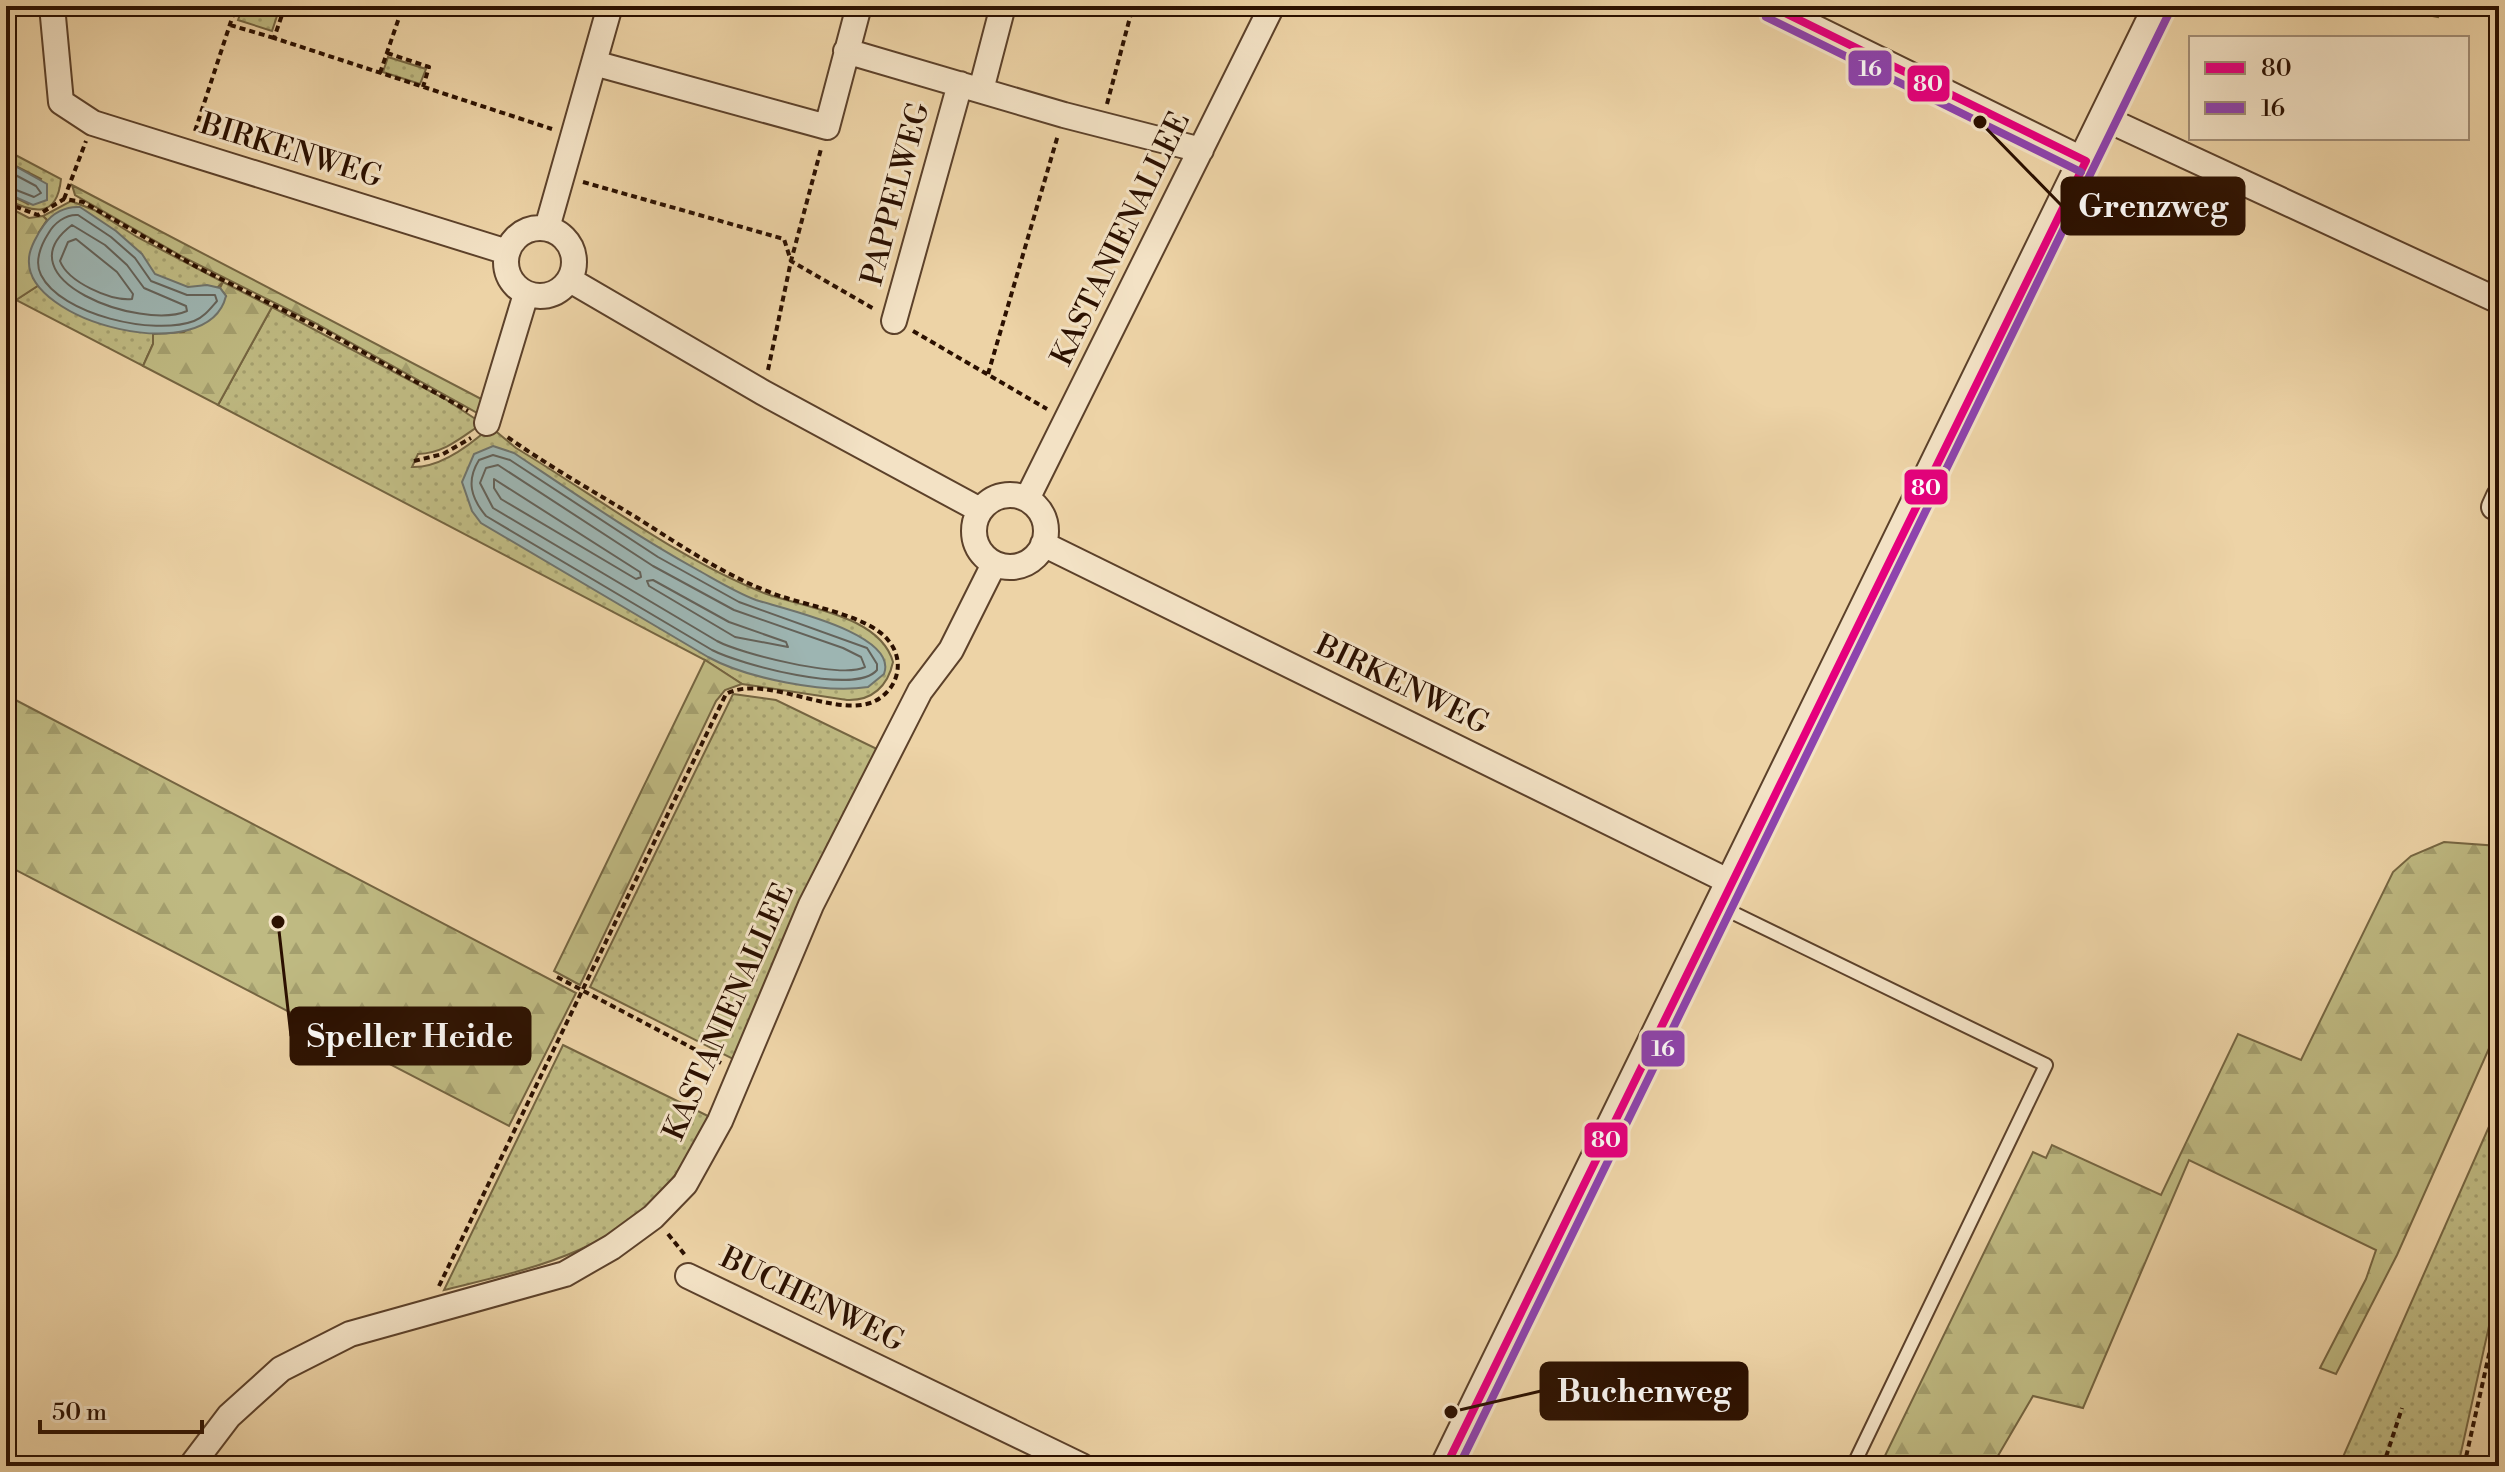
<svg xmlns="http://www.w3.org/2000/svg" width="2505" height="1472" viewBox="0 0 2505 1472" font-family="'Libre Bodoni',serif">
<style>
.grass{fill:url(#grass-dots);stroke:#756541;stroke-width:2}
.forest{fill:url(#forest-firs);stroke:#756541;stroke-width:2}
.cemetery{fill:url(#cemetery-stones);stroke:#756541;stroke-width:2}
.water{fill:#9db5b2;stroke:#6f736b;stroke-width:2}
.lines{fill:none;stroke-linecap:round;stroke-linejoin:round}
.shore{stroke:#646259;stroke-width:2}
.service-casing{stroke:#5c412a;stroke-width:16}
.minor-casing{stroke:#5c412a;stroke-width:28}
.tertiary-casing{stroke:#5c412a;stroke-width:34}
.path{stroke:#2b1000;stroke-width:4;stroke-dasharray:6 4;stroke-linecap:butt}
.service{stroke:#f3e2c5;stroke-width:12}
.minor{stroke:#f3e2c5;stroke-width:24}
.tertiary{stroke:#f3e2c5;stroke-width:30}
.bus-1-casing{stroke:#f3e2c5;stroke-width:14}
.bus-2-casing{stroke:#f3e2c5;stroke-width:14}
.bus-1{stroke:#e5007d;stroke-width:8}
.bus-2{stroke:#8e44ad;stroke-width:8}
.labels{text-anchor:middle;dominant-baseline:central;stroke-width:6;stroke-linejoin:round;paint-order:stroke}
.street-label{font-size:30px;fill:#2b1000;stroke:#f3e2c5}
.leader{fill:none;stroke:#2b1000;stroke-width:3}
.callout-dot{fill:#2b1000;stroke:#f3e2c5;stroke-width:3}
.callout{fill:#2b1000;stroke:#2b1000;stroke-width:3}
.callout-label{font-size:32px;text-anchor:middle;font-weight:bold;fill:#fff}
.line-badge{stroke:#f3e2c5;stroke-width:3}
.badge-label{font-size:22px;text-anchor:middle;font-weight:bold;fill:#fff}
</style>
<defs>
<pattern id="grass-dots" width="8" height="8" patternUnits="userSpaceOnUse" patternTransform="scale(2)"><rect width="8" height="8" fill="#bfba82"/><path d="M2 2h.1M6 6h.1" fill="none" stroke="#a49f6e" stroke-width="1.8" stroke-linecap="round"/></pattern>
<pattern id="forest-firs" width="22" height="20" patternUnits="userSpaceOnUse" patternTransform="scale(2)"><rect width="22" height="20" fill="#bfba82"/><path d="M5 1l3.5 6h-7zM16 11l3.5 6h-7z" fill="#a49f6e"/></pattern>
<pattern id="cemetery-stones" width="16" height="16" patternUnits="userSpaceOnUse" patternTransform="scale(2)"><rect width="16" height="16" fill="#bfba82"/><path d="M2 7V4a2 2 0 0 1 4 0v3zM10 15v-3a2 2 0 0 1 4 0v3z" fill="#a49f6e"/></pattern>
</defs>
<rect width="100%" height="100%" fill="#edd3a6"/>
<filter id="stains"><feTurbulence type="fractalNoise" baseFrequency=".0025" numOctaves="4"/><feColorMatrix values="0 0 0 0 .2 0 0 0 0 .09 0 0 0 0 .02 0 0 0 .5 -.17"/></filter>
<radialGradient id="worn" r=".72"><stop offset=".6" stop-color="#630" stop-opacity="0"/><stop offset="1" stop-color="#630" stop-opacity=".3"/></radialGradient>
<path class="grass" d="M 243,6 L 277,16 L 272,31 L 238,20 Z
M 388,57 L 426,69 L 420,84 L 383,72 Z
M 6,150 L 61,179 C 57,219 33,213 6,199 L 6,193 L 28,204 L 41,179 L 6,161 Z
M 71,201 L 94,210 L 137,237 L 223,282 L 172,333 L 153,334 L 153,344 L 143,366 L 16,300 L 39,285 L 47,220 L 43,216 Z
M 272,307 L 445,399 L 477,420 L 477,427 C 457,441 442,453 418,454 L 412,467 C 440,468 469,446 489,428 L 493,429 L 516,448 C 596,496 678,559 764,593 C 804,608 880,615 893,662 C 888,686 872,701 847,700 L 742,684 L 705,660 L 218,405 Z
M 733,694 L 776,700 L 879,750 L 737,1061 L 590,987 Z
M 563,1045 L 710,1117 C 699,1136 689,1157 675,1175 C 616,1253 533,1268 444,1290 Z
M 2499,1104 L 2499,1281 L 2458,1466 L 2339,1466 Z"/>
<path class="forest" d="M 72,185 L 487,402 L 481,415 L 315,323 L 183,257 L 75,195 Z
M 6,206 L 29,218 L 43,216 L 47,220 L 39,232 L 33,278 L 39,285 L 16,300 L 6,453 Z
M 223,282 L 272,307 L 218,405 L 143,366 L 153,344 L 153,334 L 184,332 L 226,296 L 220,288 Z
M 705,660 L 742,684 L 725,690 L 716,701 L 580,985 L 554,971 Z
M 6,695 L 576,993 L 509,1126 L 6,865 Z
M 2444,842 L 2499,846 L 2499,1026 L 2397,1255 L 2336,1374 L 2320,1368 L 2366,1279 L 2376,1250 L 2189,1160 L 2083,1408 L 2033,1396 L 1992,1466 L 1880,1466 L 2033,1152 L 2046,1158 L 2052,1145 L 2161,1195 L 2238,1034 L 2301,1060 L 2393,872 L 2411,856 Z"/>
<path class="cemetery" d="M 2380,6 L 2441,6 L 2438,17 Z"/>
<path class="water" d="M 6,161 L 47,184 L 47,200 L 33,205 L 6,193 Z
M 80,207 L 116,231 L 142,254 L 155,274 L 188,287 L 207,285 L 220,288 L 226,296 C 208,370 24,322 29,259 C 29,249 38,233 44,225 C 52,213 66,206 80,207 Z
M 493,446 L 514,453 C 574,493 633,534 696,569 C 716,580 735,592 756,600 C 784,609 899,634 884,674 L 868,687 C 825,694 746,678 708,657 L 481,523 L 472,511 L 462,482 L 474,454 Z"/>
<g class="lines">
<path class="shore" d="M 6,170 L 36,186 L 41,193 L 34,197 L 6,186
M 78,215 L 111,237 L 135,258 L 151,281 L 187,295 L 215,295 L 217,301 C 210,309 204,317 194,321 C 154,336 61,315 41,275 C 34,262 41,245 48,234 C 54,223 66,214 78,215 Z
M 72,225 L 105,245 L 127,265 L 144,288 L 186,306 L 187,311 C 141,331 0,279 72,225 Z
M 76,239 L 117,272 L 133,294 L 132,299 C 110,301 68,282 60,261 L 68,242 Z
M 493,455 L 510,460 L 658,557 L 739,602 L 867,648 L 877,664 L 877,670 C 856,696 739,664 712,650 L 486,516 C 471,498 466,481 479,460 Z
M 498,465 L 653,566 L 734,610 L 843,648 L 861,657 L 865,667 C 842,679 741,654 717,641 L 493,508 L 480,483 L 486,468 Z
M 494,479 L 640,572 L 641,577 L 636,579 L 501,499 L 494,488 Z
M 653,580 L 729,622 L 786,642 L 788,647 L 735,637 L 649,586 L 647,581 Z"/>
<defs>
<path id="service" d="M 1721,907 L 2046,1065 L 1853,1466"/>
<path id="minor" d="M 52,6 L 61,102 L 93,123 L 507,252
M 1771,6 L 2086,161
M 846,51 L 1064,115 L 1201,150
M 594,63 L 827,127 L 859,6
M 981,90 L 1003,6
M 2106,119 L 2499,301
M506 262a34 34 0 1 1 68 0a34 34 0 1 1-68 0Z
M 547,228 L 610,6
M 570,280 L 762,392 L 980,510
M 894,321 L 960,84
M 487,423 L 526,294
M974 531a36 36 0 1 1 72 0a36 36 0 1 1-72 0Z
M 1027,499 L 1272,6
M 2494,507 L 2499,496
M 1043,544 L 1732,883
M 688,1276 L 1082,1466
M 191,1466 L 229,1416 L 281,1369 L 350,1334 L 565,1274 L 612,1247 L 653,1217 L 685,1184 L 720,1121 L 811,905 L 920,691 L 951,650 L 994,564"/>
<path id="tertiary" d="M 1446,1466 L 2159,6"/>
</defs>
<use href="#service" class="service-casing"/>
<use href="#minor" class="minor-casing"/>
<use href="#tertiary" class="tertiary-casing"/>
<path class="path" d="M 255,6 L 282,15 L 274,38 L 552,129
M 806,6 L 834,14
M 230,25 L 274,38
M 387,53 L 429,67 L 423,87
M 380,73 L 403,6
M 1107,104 L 1133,6
M 195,131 L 236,6
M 583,182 L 784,239 L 791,261 L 874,309
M 64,199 L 86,141
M 6,203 L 38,215 L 64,199 L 83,202 L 197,267 L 327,332 L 468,411
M 913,331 L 1047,409
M 768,370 L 791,261 L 821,149
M 988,374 L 1058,135
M 414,461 L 443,454 L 471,438
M 557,977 L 721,1063
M 668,1234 L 685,1255
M 439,1286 L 726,694 C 769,671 849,729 885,694 C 901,679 902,656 888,640 C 870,617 811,606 783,597 C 729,579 682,546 634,516 C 591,490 547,465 506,436
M 2383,1466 L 2402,1408
M 2464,1466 L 2499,1310"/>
<use href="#service" class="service"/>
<use href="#minor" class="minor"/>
<use href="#tertiary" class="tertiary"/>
<defs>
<path id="bus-1" d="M 1771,6 L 2086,161
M 1446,1466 L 2086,161"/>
<path id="bus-2" d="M 1766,17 L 2081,172
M 1459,1466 L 2170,11"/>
</defs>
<use href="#bus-1" class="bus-1-casing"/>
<use href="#bus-2" class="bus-2-casing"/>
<use href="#bus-1" class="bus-1"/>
<use href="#bus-2" class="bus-2"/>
</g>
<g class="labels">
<g class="street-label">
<text transform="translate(291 151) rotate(17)">BIRKENWEG</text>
<text transform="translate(896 194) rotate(-75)">PAPPELWEG</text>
<text transform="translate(1121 239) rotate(-64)">KASTANIENALLEE</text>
<text transform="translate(1402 685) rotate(26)">BIRKENWEG</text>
<text transform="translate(729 1012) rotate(-66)">KASTANIENALLEE</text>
<text transform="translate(812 1300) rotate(26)">BUCHENWEG</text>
</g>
</g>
<path class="leader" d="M1980 122L2062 206M278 922L291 1036M1451 1412L1541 1391"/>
<g class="callout-dot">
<circle cx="1980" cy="122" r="8"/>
<circle cx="278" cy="922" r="8"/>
<circle cx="1451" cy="1412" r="8"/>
</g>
<g class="callout">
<rect x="2062" y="178" width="182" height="56" rx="8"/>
<rect x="291" y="1008" width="239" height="56" rx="8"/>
<rect x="1541" y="1363" width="206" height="56" rx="8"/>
</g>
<g class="callout-label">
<text x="2153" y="217">Grenzweg</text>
<text x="410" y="1047">Speller Heide</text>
<text x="1644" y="1402">Buchenweg</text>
</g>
<g class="line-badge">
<rect x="1847" y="49" width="46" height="38" rx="8" fill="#8e44ad"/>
<rect x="1906" y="64" width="45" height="39" rx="8" fill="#e5007d"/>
<rect x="1903" y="468" width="46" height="38" rx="8" fill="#e5007d"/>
<rect x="1640" y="1029" width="46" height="39" rx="8" fill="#8e44ad"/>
<rect x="1583" y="1121" width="46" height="38" rx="8" fill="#e5007d"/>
</g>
<g class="badge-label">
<text x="1870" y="76">16</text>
<text x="1928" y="91">80</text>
<text x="1926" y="495">80</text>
<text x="1663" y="1056">16</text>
<text x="1606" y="1147">80</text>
</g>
<rect width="2505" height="1472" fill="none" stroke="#edd3a6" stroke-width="32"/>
<rect x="8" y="8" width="2489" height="1456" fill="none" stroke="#2b1000" stroke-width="4"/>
<rect x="16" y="16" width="2473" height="1440" fill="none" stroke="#2b1000" stroke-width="2"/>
<rect x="2189" y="36" width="280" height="104" fill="#f3e2c5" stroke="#a38e76" stroke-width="2"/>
<rect x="2205" y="62" width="40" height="12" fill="#e5007d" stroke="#a38e76" stroke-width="2"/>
<text x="2261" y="76" font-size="24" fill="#2b1000">80</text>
<rect x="2205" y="102" width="40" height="12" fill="#8e44ad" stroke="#a38e76" stroke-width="2"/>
<text x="2261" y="116" font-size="24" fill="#2b1000">16</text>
<path d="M40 1420v12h162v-12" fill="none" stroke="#2b1000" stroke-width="4"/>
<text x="52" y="1420" font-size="24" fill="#2b1000" stroke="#f3e2c5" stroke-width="6" paint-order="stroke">50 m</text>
<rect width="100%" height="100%" filter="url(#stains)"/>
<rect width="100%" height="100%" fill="url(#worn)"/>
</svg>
